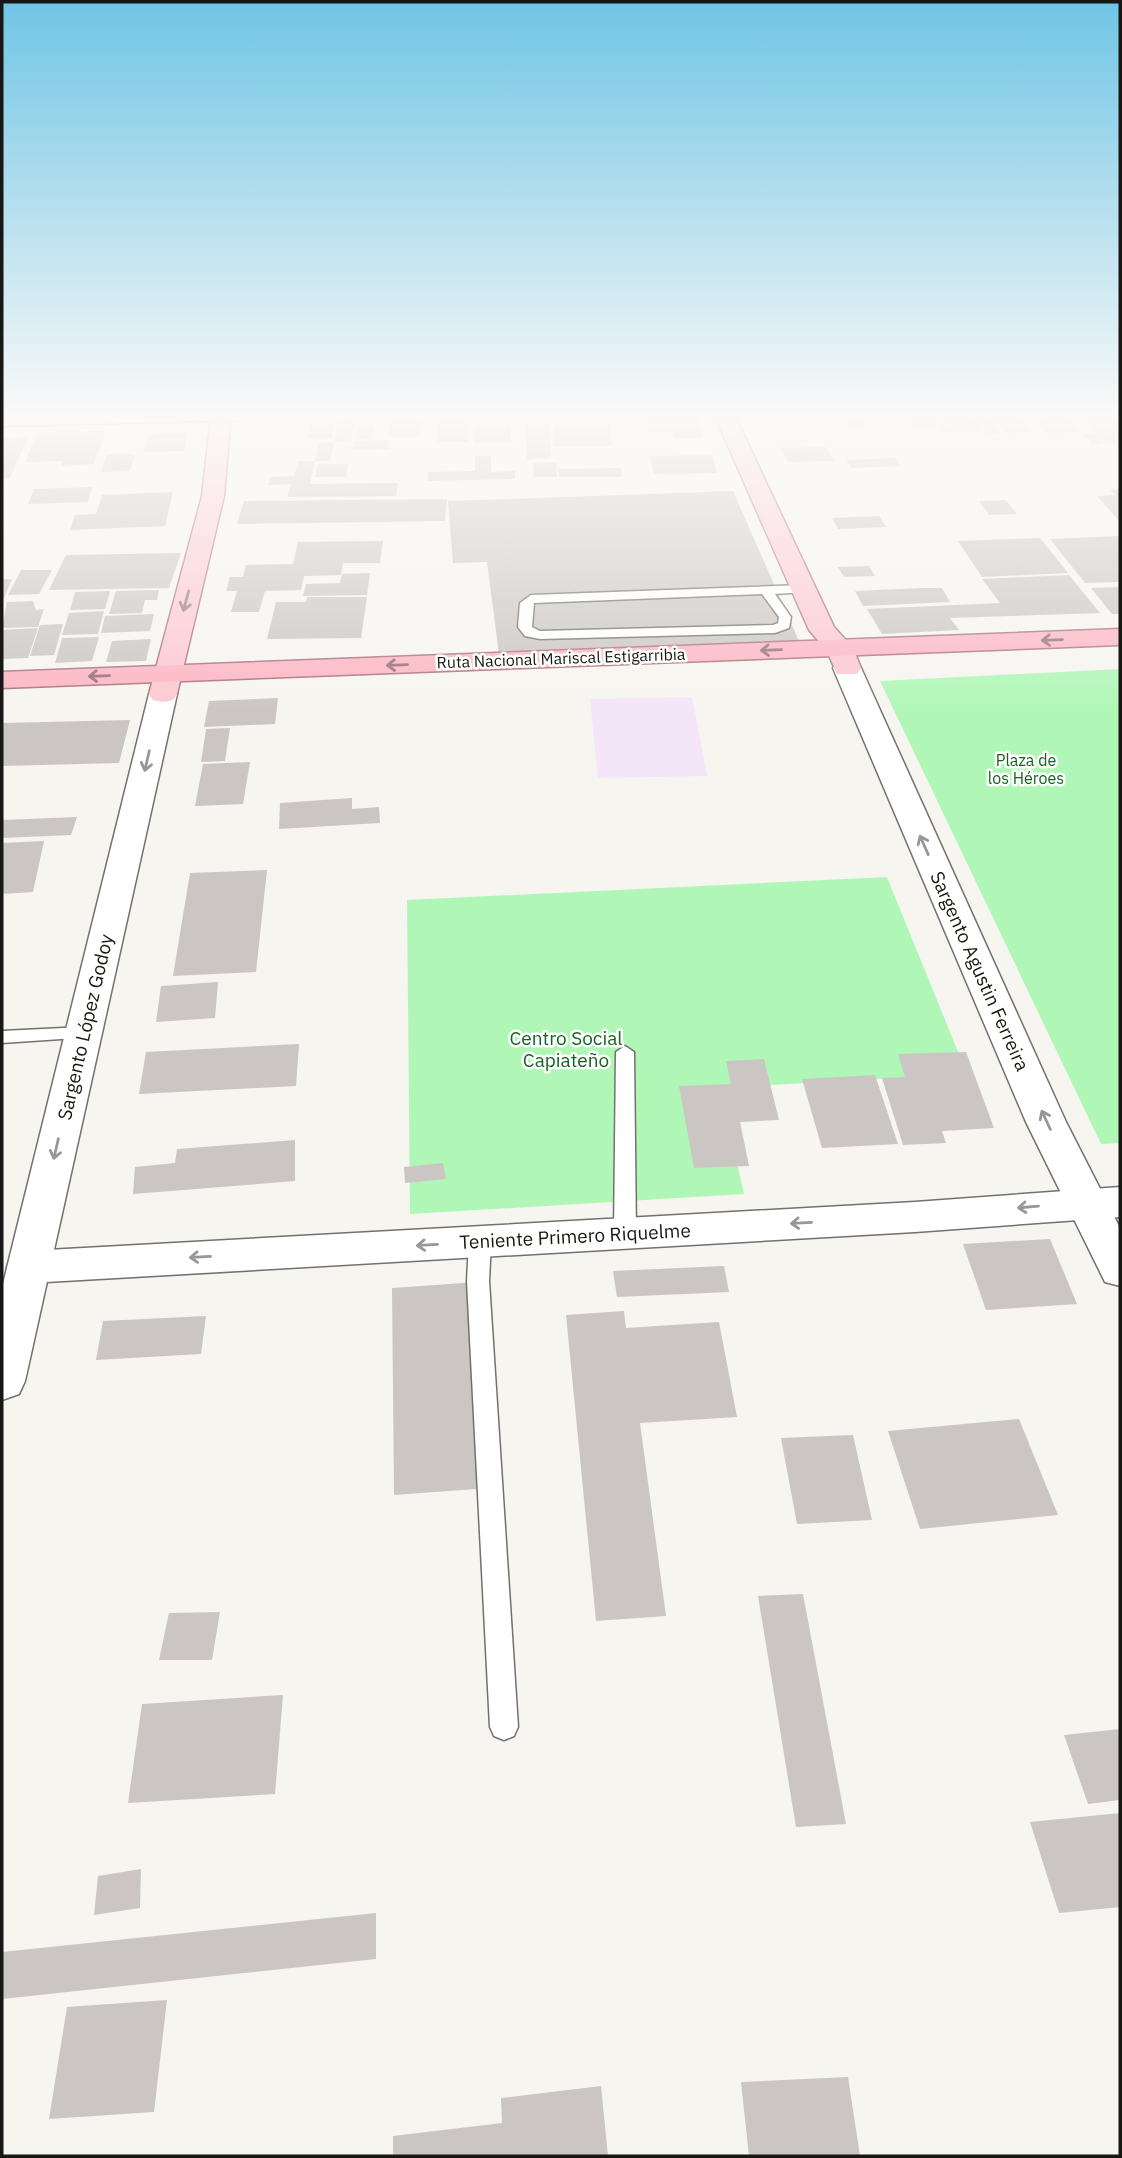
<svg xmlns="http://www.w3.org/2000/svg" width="1122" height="2158" viewBox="0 0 1122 2158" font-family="'IBM Plex Sans',sans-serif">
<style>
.commercial{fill:#f4e5f8}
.green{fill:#b0f7b7}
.building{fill:#cbc6c3}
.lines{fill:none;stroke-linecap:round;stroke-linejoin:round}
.service-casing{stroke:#72716c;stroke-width:3}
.minor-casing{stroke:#72716c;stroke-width:3}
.tertiary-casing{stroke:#72716c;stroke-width:3}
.secondary-casing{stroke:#72716c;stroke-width:3}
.primary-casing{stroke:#ac737c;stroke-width:3}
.trunk-casing{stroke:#ac737c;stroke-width:3}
.service{fill:#fff;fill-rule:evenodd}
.minor{fill:#fff;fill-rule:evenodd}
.tertiary{fill:#fff;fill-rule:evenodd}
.secondary{fill:#fff;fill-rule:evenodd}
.primary{fill:#fdc8d2;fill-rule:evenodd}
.trunk{fill:#fcb6c3;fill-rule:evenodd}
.oneway{stroke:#96787d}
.oneway2{stroke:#956e75}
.oneway3{stroke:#979796}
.labels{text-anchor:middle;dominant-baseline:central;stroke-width:5;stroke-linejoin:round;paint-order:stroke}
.far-street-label{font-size:16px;fill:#171715;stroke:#fffffe}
.far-park-label{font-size:16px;fill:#166128;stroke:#fffffe}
.street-label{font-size:19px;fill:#171715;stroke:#fffffe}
.park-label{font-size:19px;fill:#166128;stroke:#fffffe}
</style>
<rect width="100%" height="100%" fill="#f6f5f0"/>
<path class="commercial" d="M 692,697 L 707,776 L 598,778 L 590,699 Z"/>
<path class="green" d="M 1120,669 L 1120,1143 L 1101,1144 L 880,681 Z
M 887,877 L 967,1074 L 720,1088 L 744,1194 L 410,1214 L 407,900 Z"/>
<path class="building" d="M 903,414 L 927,414 L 938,428 L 914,429 Z
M 942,414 L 969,414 L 983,431 L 944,432 L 938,425 L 950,424 Z
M 972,414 L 985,414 L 1001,433 L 988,434 Z
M 990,414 L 1017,414 L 1033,432 L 1005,433 Z
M 1045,414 L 1065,414 L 1082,432 L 1047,433 L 1034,419 L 1048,418 Z
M 1078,414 L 1110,414 L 1120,424 L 1120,443 L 1106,444 Z
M 697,415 L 703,438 L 674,439 L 673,432 L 648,432 L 644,416 Z
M 864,418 L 869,426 L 850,426 L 845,419 Z
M 338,420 L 355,420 L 351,442 L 334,442 Z
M 422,420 L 420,437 L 388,437 L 390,421 Z
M 439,421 L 469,421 L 468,442 L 437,442 Z
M 335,422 L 332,438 L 308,438 L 312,423 Z
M 549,422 L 551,458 L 527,459 L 526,423 Z
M 609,424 L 612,446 L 554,447 L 553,425 Z
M 511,425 L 511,443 L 474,443 L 475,426 Z
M 357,426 L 374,426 L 372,439 L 355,439 Z
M 106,430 L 94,464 L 61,466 L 63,461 L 25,462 L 37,433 Z
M 188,433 L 184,451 L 143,452 L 148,434 Z
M 1083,434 L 1095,434 L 1104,443 L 1092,444 Z
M 28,437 L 10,478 L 2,478 L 2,438 Z
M 390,440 L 389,449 L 352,450 L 354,441 Z
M 334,442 L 330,461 L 315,461 L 319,443 Z
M 826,447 L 835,461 L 788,462 L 780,448 Z
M 107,454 L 135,454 L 130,471 L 101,472 Z
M 712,455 L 717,473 L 654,474 L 650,456 Z
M 475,456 L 491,456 L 491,472 L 515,471 L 515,479 L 428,481 L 428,472 L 475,471 Z
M 895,458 L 901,466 L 851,468 L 846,460 Z
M 298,461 L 315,461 L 310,484 L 398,483 L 396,496 L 287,497 L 291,484 L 268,485 L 270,477 L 294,476 Z
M 556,462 L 557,477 L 534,477 L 533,463 Z
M 318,464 L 348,464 L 346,477 L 315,477 Z
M 621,468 L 622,477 L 559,477 L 558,469 Z
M 92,487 L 88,502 L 28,504 L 34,489 Z
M 1120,489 L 1120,522 L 1097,496 L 1116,495 L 1110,490 Z
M 733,491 L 799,641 L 499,654 L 487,562 L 453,563 L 448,501 Z
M 173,492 L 165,526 L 70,530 L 75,515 L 96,514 L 102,495 Z
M 447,499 L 445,521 L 237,524 L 244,501 Z
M 1006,500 L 1017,514 L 989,515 L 979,501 Z
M 879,516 L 886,527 L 838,529 L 832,518 Z
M 1119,536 L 1120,582 L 1085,583 L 1050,539 Z
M 1040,538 L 1068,573 L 982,577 L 958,541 Z
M 383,541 L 380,563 L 343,563 L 341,575 L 304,576 L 301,590 L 265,591 L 259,612 L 231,612 L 237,591 L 226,591 L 230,577 L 243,577 L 246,565 L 293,564 L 298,542 Z
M 181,553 L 169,588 L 49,590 L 66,555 Z
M 869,566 L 875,576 L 844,577 L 838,567 Z
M 21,570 L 52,570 L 39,594 L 8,595 Z
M 370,573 L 367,595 L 303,596 L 306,584 L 340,583 L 342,574 Z
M 1069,575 L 1100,613 L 950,618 L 959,630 L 882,634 L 867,609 L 1000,603 L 982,579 Z
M 2,579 L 12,579 L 2,603 Z
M 1120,587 L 1120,614 L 1112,614 L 1091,588 Z
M 921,588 L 942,588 L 950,602 L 863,606 L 855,591 Z
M 159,590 L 157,600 L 145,600 L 142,613 L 109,614 L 116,591 Z
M 110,591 L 105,609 L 70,610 L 75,592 Z
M 307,597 L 367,597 L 361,638 L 267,639 L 276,602 L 306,602 Z
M 33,601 L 36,610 L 44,609 L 38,627 L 2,628 L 7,602 Z
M 104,611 L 98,634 L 62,635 L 69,613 Z
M 154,614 L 150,631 L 101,633 L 105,616 Z
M 63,624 L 54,655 L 30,656 L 40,625 Z
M 38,628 L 28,658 L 2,659 L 2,630 Z
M 99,637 L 92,661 L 55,663 L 62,638 Z
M 151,639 L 146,661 L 106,662 L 112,641 Z
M 278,698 L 275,724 L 204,727 L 209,701 Z
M 130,720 L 119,763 L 2,766 L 2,723 Z
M 230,728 L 225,761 L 201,762 L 206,729 Z
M 250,762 L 243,804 L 195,806 L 203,764 Z
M 352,798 L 352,809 L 379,807 L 380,823 L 279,829 L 280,803 Z
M 77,817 L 71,835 L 2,838 L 2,820 Z
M 44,841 L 33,892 L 2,894 L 2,843 Z
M 267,870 L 256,972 L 173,976 L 190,873 Z
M 218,982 L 215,1018 L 156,1022 L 161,986 Z
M 299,1044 L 296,1086 L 139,1094 L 146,1052 Z
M 966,1052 L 994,1128 L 942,1131 L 946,1143 L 903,1145 L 882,1078 L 905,1077 L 898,1054 Z
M 764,1059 L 779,1120 L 740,1122 L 749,1166 L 694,1168 L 679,1086 L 731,1084 L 726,1061 Z
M 875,1075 L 898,1144 L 822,1148 L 802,1079 Z
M 295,1140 L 295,1181 L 133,1194 L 135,1167 L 175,1163 L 177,1149 Z
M 443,1163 L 446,1179 L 405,1183 L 404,1167 Z
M 1050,1239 L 1077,1304 L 986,1310 L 963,1244 Z
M 724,1266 L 729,1292 L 617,1297 L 613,1271 Z
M 477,1282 L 489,1488 L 394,1495 L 392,1288 Z
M 624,1311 L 626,1328 L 719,1322 L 737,1417 L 640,1423 L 666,1616 L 596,1621 L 566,1315 Z
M 206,1316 L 201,1354 L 96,1360 L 103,1321 Z
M 1019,1419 L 1058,1515 L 920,1529 L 888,1431 Z
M 853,1435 L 872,1520 L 797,1524 L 781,1438 Z
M 803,1594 L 846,1824 L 796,1827 L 758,1596 Z
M 220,1612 L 212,1660 L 159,1660 L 169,1613 Z
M 283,1695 L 275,1794 L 128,1803 L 142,1704 Z
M 1120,1729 L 1120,1800 L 1088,1804 L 1064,1735 Z
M 1120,1813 L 1120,1907 L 1059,1913 L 1030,1822 Z
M 141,1869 L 140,1908 L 94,1915 L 98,1876 Z
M 376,1913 L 376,1959 L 2,1999 L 2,1952 Z
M 167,2000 L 154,2112 L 49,2119 L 67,2007 Z
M 848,2077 L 860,2156 L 749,2156 L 741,2082 Z
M 601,2086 L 608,2156 L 393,2156 L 393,2136 L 502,2123 L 501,2098 Z"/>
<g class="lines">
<defs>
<path id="service" d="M 802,585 L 808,589 L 806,592 L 775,594 L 791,617 L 789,628 L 775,633 L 540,639 L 525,636 L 518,627 L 520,603 L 531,595 ZM 762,594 L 779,617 L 778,623 L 773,625 L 540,631 L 532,627 L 534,603 Z
M 84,1027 L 91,1029 L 93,1033 L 91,1037 L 2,1043 L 2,1031 Z
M 625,1046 L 634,1052 L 636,1233 L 633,1238 L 617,1238 L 614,1233 L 616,1052 Z
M 480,1234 L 488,1236 L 491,1242 L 489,1281 L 518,1727 L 514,1736 L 504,1740 L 494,1736 L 490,1727 L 467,1281 L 469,1242 L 472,1236 Z"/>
<path id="minor" d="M 2,414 L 255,414 L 245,420 L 2,426 Z"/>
<path id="tertiary" d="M 1120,1187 L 1120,1217 L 915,1232 L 29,1283 L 14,1278 L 7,1267 L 14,1256 L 29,1251 L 915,1202 Z"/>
<path id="secondary" d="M 847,660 L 857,662 L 861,668 L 1066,1122 L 1120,1228 L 1120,1286 L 1105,1282 L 1026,1122 L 833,668 L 837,662 Z
M 163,686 L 173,688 L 177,694 L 25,1381 L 19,1394 L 2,1400 L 2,1288 L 149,694 L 153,688 Z"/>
<path id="primary" d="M 211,414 L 231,414 L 224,496 L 177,694 L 173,700 L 163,702 L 153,700 L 149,694 L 202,496 Z
M 714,414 L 734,414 L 834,627 L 853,648 L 861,668 L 857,674 L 837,674 L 827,651 L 809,630 Z"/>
<path id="trunk" d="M 1120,629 L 1120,645 L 2,688 L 2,672 Z"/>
</defs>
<use href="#service" class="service-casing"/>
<use href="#minor" class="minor-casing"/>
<use href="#tertiary" class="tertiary-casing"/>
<use href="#secondary" class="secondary-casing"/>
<use href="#primary" class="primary-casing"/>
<use href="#trunk" class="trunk-casing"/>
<use href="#service" class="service"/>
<use href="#minor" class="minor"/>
<use href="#tertiary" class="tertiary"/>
<use href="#secondary" class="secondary"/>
<use href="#primary" class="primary"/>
<use href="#trunk" class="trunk"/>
</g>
<defs><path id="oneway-shaft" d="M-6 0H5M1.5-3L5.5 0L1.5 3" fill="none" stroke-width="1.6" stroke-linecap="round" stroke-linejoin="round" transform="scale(1.75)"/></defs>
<use class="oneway" href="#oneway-shaft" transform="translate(186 601) rotate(105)"/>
<g class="oneway2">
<use href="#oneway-shaft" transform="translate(1052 640) rotate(178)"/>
<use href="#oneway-shaft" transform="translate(771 650) rotate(178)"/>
<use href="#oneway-shaft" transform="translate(397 665) rotate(178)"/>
<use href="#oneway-shaft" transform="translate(99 676) rotate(178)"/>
</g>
<g class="oneway3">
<use href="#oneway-shaft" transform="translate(147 761) rotate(103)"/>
<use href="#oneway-shaft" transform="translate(924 845) rotate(-114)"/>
<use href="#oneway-shaft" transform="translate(1046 1120) rotate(-115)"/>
<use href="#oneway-shaft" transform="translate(56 1149) rotate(103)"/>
<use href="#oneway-shaft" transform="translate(1028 1207) rotate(175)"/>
<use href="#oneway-shaft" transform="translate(801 1223) rotate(177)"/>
<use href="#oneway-shaft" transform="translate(427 1245) rotate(177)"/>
<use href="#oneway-shaft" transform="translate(200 1257) rotate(177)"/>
</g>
<linearGradient id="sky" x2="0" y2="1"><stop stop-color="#6fc5e5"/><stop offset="0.58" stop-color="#fbfaf8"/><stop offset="1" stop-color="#fbfaf8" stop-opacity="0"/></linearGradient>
<rect width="1122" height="716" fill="url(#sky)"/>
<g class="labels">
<g class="far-street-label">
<text transform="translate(561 658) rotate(-2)">Ruta Nacional Mariscal Estigarribia</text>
</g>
<g class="far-park-label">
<text x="1026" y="760">Plaza de<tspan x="1026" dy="18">los Héroes</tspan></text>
</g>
<g class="street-label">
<text transform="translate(980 971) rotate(66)">Sargento Agustin Ferreira</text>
<text transform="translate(85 1027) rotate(-77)">Sargento López Godoy</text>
<text transform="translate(575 1236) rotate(-3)">Teniente Primero Riquelme</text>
</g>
<g class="park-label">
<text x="566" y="1038">Centro Social<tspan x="566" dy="22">Capiateño</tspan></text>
</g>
</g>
<rect width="1122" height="2158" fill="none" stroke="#171715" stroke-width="7"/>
</svg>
